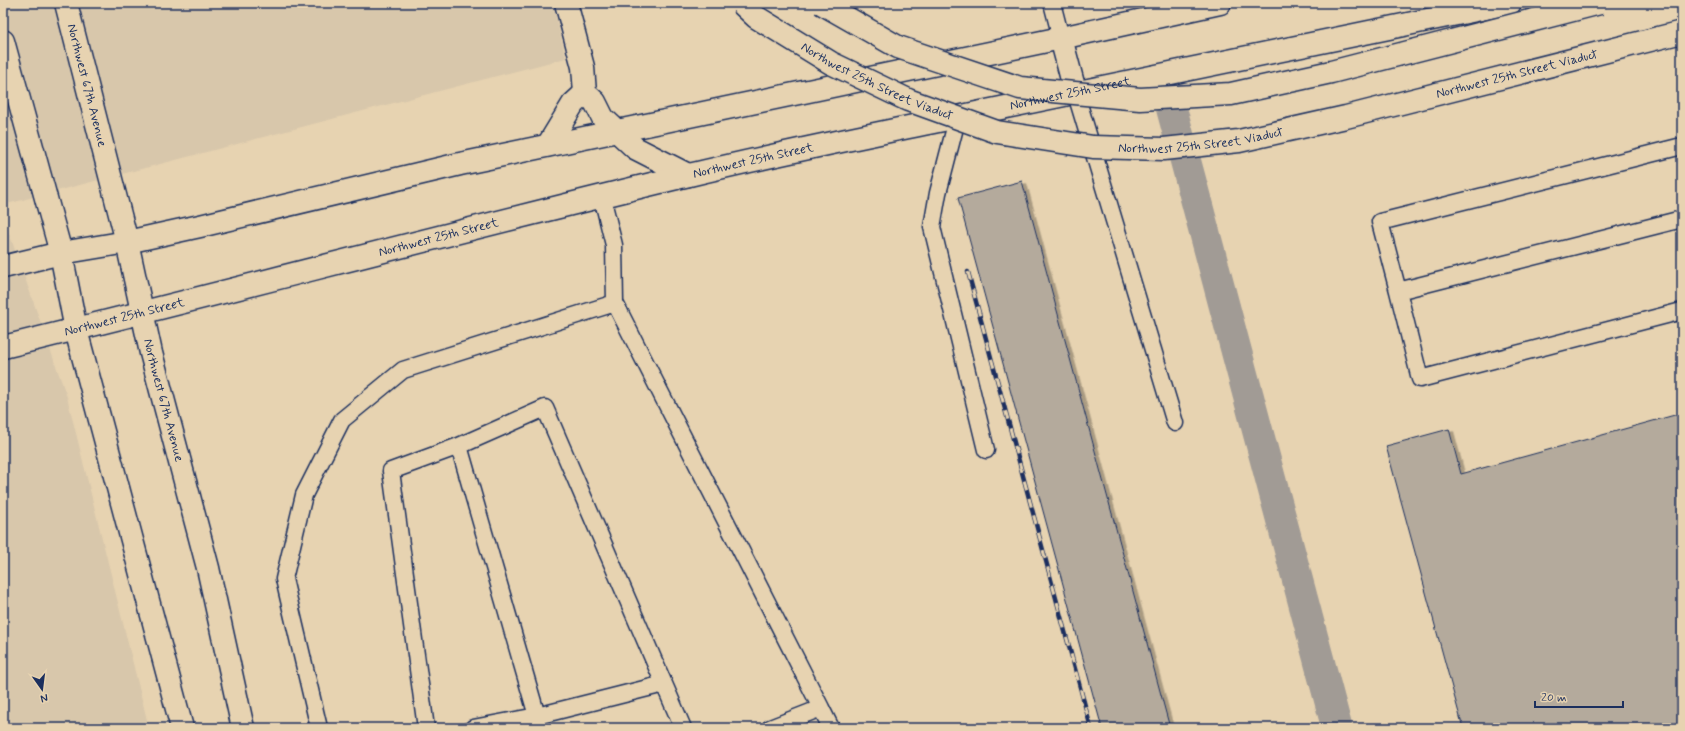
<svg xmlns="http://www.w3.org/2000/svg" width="1685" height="731" viewBox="0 0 1685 731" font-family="Mynerve,sans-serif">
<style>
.built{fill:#d8c7ab}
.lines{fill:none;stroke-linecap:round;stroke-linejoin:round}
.canal{stroke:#a19b95;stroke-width:31}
.building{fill:#b4aa9c;stroke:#1b2f5e;filter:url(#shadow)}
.lane-casing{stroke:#1b2f5e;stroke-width:19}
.street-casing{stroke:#1b2f5e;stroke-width:25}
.secondary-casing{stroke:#1b2f5e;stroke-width:25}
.lane{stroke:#e7d3b1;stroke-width:16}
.street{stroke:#e7d3b1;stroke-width:22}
.secondary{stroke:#e7d3b1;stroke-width:22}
.rail-casing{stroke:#1b2f5e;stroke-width:4.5}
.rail{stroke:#e7d3b1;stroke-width:3;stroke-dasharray:9;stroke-linecap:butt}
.secondary-bridge-casing{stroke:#1b2f5e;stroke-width:25;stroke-linecap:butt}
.secondary-bridge{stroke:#e7d3b1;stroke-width:22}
.labels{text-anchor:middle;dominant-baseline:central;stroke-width:3;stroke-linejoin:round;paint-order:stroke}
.street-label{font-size:13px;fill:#1b2f5e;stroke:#e7d3b1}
</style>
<defs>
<filter id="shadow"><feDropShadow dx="4.5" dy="2.5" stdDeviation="0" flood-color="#0004"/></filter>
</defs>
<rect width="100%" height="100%" fill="#e7d3b1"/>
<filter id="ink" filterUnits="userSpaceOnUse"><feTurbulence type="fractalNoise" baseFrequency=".025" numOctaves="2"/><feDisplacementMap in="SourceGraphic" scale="8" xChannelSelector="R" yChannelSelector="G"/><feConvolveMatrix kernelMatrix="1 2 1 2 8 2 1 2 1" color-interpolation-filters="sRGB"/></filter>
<g filter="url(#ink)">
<path class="built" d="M 3,3 L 553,3 L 566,58 L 3,205 Z
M 3,216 L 67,397 L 149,728 L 3,728 Z"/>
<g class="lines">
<path class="canal" d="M 1169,99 L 1337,728"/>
</g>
<path class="building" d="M 1022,181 L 1170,728 L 1102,728 L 958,198 Z
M 1682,413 L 1682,728 L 1463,728 L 1386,446 L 1449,429 L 1461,474 Z"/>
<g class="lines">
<defs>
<path id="lane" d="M 1052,3 L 1061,38
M 1075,91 L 1175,423
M 958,116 L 938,193 L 932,227 L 986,450
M 1682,219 L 1398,291 L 1420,379 L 1682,311
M 1398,291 L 1380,222 L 1682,146
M 615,303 L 821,708 L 770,728
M 664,684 L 537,716 L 459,446 L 545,408 L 664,684 L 683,728
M 821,708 L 831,728
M 319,728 L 284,579 L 304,495 L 342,420 L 403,370 L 615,303 L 614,245 L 602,197
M 426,728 L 391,471 L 459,446
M 473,728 L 537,716"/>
<path id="street" d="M 1061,38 L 1075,91"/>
<g id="secondary">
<path id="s1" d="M 66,3 L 127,242 L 151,353 L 208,568 L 243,728"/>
<path d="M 566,3 L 583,67 L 585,93 L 595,102 L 603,118 L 635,148 L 688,175"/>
<path d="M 3,41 L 61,253 L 76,330 L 182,728"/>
<path d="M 548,145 L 573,104 L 585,93"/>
<path d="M 3,267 L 61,253 L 127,242 L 200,226 L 460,164 L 1061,38 L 1220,3"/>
<path id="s2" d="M 3,347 C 232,291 460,230 689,175 C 780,153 871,135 962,116 C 1145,77 1328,41 1510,3"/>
</g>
</defs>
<use href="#lane" class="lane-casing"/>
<use href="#street" class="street-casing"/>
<use href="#secondary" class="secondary-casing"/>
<use href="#lane" class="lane"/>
<use href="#street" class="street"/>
<use href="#secondary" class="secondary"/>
<defs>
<path id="rail" d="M 968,272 L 1091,728"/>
</defs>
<use href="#rail" class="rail-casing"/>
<use href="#rail" class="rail"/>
<defs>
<g id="secondary-bridge">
<path id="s3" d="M 741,3 L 756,17 L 831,63 L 908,100 L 997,132 L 1093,147 L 1164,149 L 1239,141 L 1346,117 L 1682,32"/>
<path d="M 821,3 L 898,47 L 1020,88 L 1140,99 L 1231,94 L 1331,72 L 1600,3"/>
</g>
</defs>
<use href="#secondary-bridge" class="secondary-bridge-casing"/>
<use href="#secondary-bridge" class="secondary-bridge"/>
</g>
</g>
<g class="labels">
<g class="street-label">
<text stroke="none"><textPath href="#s3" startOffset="818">Northwest 25th Street Viaduct</textPath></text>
<text stroke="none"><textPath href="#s3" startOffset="158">Northwest 25th Street Viaduct</textPath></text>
<text stroke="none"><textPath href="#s1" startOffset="85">Northwest 67th Avenue</textPath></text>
<text stroke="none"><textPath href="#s2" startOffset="1097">Northwest 25th Street</textPath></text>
<text stroke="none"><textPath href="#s3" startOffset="494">Northwest 25th Street Viaduct</textPath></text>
<text stroke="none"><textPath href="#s2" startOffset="773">Northwest 25th Street</textPath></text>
<text stroke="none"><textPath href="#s2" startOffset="449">Northwest 25th Street</textPath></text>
<text stroke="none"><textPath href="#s2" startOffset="125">Northwest 25th Street</textPath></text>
<text stroke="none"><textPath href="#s1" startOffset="409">Northwest 67th Avenue</textPath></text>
</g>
</g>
<rect width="1685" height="731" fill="none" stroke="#e7d3b1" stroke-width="16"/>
<rect x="8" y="8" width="1669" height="715" fill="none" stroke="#1b2f5e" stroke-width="1.5" filter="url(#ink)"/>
<g transform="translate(42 689) rotate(166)" stroke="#e7d3b1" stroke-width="3" paint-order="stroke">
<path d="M0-3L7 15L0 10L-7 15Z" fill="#1b2f5e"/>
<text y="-6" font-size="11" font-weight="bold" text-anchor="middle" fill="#1b2f5e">N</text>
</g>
<path d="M1535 701v6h88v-6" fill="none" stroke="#1b2f5e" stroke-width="2"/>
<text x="1541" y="701" font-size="12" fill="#1b2f5e" stroke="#e7d3b1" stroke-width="3" paint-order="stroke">20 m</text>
</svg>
